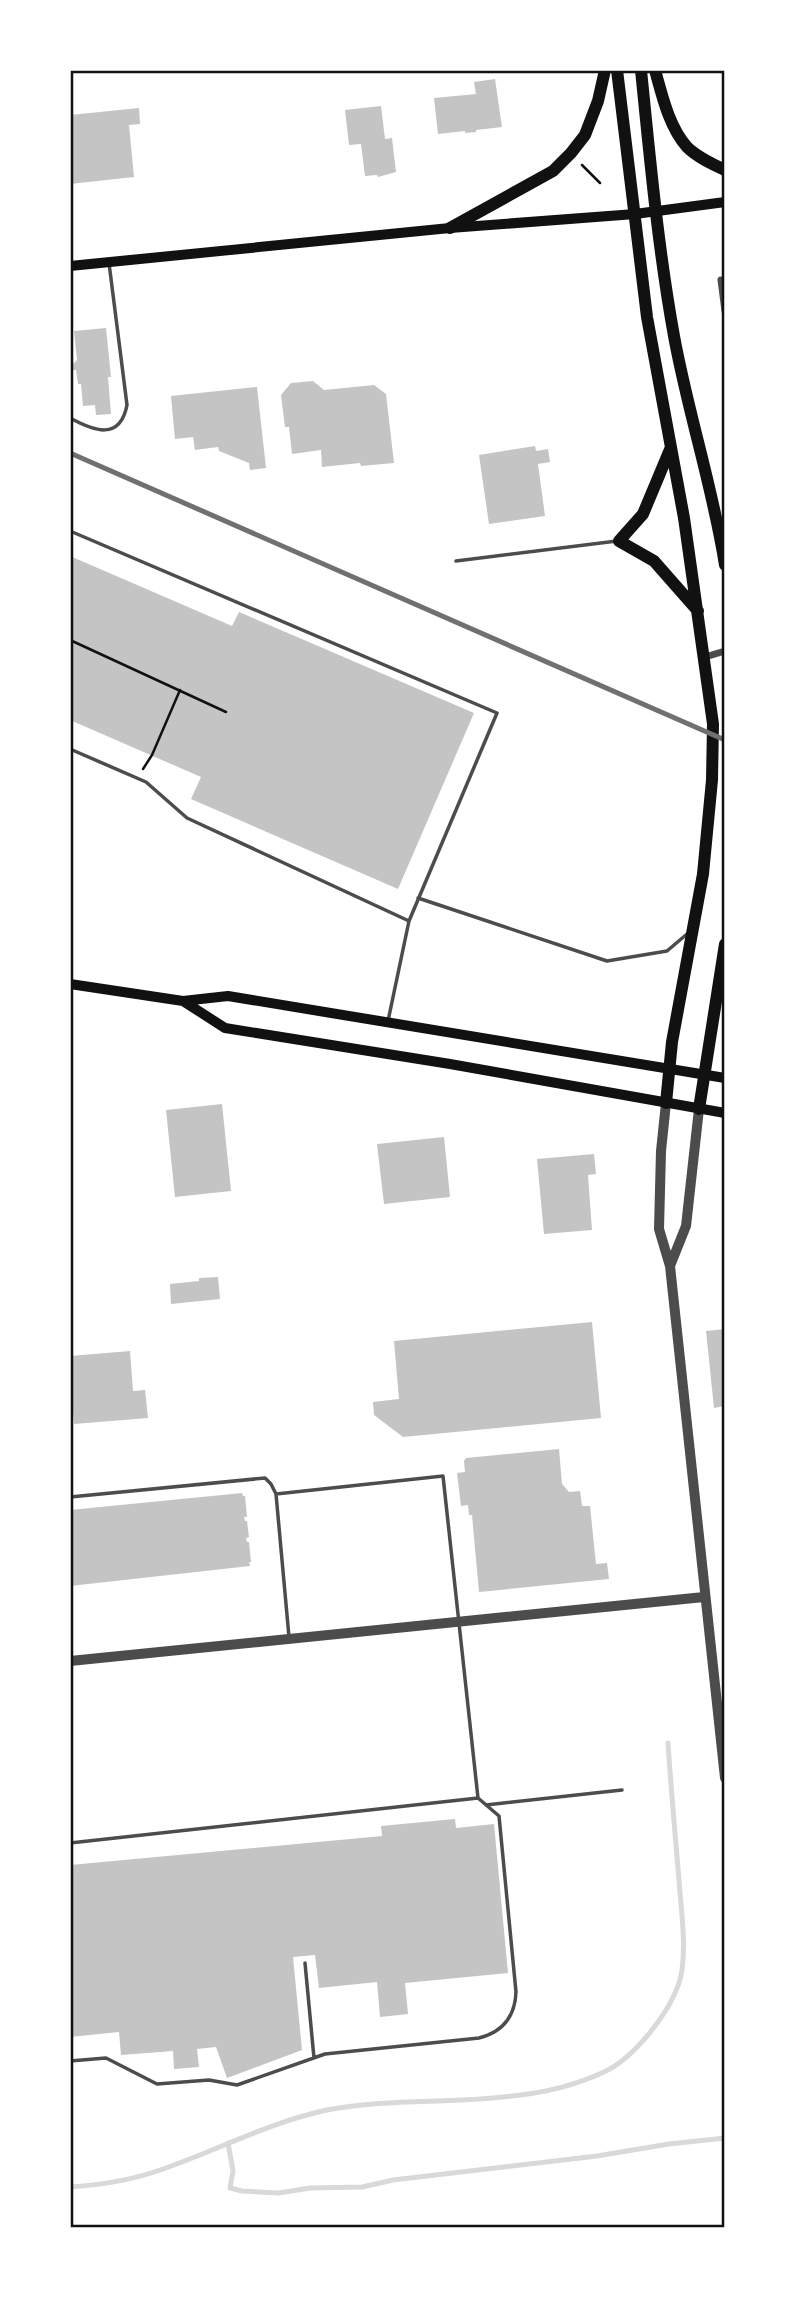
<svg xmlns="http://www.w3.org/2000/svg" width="795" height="2298" viewBox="0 0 795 2298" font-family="'Asap Condensed',sans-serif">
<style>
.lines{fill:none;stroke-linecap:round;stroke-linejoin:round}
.stream{stroke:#d9d9d9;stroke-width:5}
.building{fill:#c4c4c4}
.path{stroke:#111;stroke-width:2.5}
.service{stroke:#4c4c4c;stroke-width:3.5}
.minor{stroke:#4c4c4c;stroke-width:7}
.tertiary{stroke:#4c4c4c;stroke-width:10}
.secondary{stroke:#111;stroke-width:10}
.primary{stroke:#111;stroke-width:12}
.rail{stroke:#707070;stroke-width:5}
.neatline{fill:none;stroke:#111;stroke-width:2.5}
</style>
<rect width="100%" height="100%" fill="#fff"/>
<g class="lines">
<path class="stream" d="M 228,2143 L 233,2171 L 230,2188 L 242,2191 L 279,2193 L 310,2188 L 362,2187 L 393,2180 L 597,2156 L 669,2144 L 725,2138
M 70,2187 C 101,2185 133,2180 163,2169 C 218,2150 270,2122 327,2110 C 387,2098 452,2104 512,2096 C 543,2093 576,2085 604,2072 C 636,2057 677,2005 682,1970 C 686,1941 681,1909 679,1880 C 675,1834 671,1788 668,1743"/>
</g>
<path class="building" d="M 495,79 L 502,127 L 476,130 L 476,132 L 465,133 L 465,131 L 438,134 L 434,98 L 476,94 L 474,82 Z
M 381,106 L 385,139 L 392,138 L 396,172 L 378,177 L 377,175 L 365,176 L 361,144 L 349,145 L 345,110 Z
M 139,108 L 140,124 L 129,125 L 134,177 L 70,184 L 70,115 Z
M 106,328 L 111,377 L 108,377 L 111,414 L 96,415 L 95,405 L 83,406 L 81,384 L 78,384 L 76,370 L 73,370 L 73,364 L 77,360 L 74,331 Z
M 313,381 L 324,390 L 374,385 L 386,394 L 394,463 L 361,466 L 360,463 L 322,467 L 321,450 L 292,454 L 289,427 L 285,427 L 281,395 L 291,383 Z
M 257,387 L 266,468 L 250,470 L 249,463 L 219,451 L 218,447 L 195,450 L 193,437 L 175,439 L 171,396 Z
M 535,446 L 536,451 L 548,449 L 550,462 L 538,464 L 545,516 L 489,524 L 479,455 Z
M 70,556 L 232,626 L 239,612 L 474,713 L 398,889 L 191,799 L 201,777 L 70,720 Z
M 222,1104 L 231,1191 L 175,1197 L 166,1110 Z
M 444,1137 L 450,1197 L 384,1204 L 377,1144 Z
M 594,1154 L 596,1174 L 588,1175 L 592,1230 L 544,1234 L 537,1159 Z
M 218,1277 L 220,1299 L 171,1304 L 170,1284 L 199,1281 L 199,1278 Z
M 592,1322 L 601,1418 L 403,1437 L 374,1415 L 373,1402 L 399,1399 L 394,1341 Z
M 725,1329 L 725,1406 L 714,1408 L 706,1331 Z
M 130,1351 L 133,1391 L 145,1390 L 148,1418 L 74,1424 L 73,1412 L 70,1412 L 70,1356 Z
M 559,1449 L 562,1484 L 569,1492 L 580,1491 L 582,1506 L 590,1506 L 596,1564 L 607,1563 L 609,1579 L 479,1592 L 472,1515 L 469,1515 L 468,1505 L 461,1506 L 457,1473 L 465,1472 L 464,1461 L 466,1458 Z
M 242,1493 L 243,1496 L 245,1496 L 247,1517 L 244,1517 L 245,1521 L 247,1521 L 249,1537 L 246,1538 L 247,1542 L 249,1542 L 251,1562 L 249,1562 L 250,1566 L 70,1586 L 70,1510 Z
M 455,1819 L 456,1828 L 494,1824 L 508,1973 L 405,1983 L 408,2014 L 380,2017 L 377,1982 L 319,1988 L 315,1955 L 293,1957 L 302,2050 L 227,2078 L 216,2047 L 197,2049 L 199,2067 L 174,2069 L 173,2051 L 121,2055 L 119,2032 L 70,2037 L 70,1865 L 382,1836 L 381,1826 Z"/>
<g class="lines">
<path class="path" d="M 582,165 L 600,183
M 70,640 L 226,712
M 143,769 L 152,755 L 180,690"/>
<path class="service" d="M 70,418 C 94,431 120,441 127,405 L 109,263
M 70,531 L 497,713 L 409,921 L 388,1021
M 456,561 L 617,541
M 70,749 L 146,782 L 187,818 L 409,921
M 418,898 L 607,961 L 667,951 L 687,934
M 70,1497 L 265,1478 L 271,1484 L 276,1494 L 289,1637
M 486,1805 L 622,1790
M 70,1843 L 478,1798 L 443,1476 L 276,1494
M 305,1963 L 314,2058
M 70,2061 L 106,2058 L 157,2084 L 209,2080 L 237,2085 L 325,2054 L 479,2038 C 503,2032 515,2017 516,1992 L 499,1816 L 478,1798"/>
<path class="minor" d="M 721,280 L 725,311
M 705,657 L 725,651"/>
<path class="tertiary" d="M 666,1103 L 661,1151 L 659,1229 L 670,1266 L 725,1778
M 670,1266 L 686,1226 L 699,1109
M 70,1661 L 704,1597"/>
<path class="secondary" d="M 70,266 L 450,228 L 635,214 L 725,202
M 70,984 L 183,1001 L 228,996 L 725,1078
M 183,1001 L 225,1028 L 450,1064 L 725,1113"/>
<path class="primary" d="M 617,70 L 647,317 L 684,518 L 713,724 L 712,780 L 703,874 L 672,1042 L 666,1103
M 641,70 C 650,159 658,248 674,336 C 688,413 713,488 725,565
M 655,70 C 662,95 669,127 687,147 C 697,157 712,164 725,170
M 450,228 L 553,171 L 571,153 L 585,135 L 598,101 L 605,70
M 671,447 L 643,514 L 619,541 L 654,561 L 698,611
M 699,1109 L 725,944"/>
<path class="rail" d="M 70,453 L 725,740"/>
</g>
<rect width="795" height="2298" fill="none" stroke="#ffffff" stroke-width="144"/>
<rect x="72" y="72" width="651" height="2154" class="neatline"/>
</svg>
